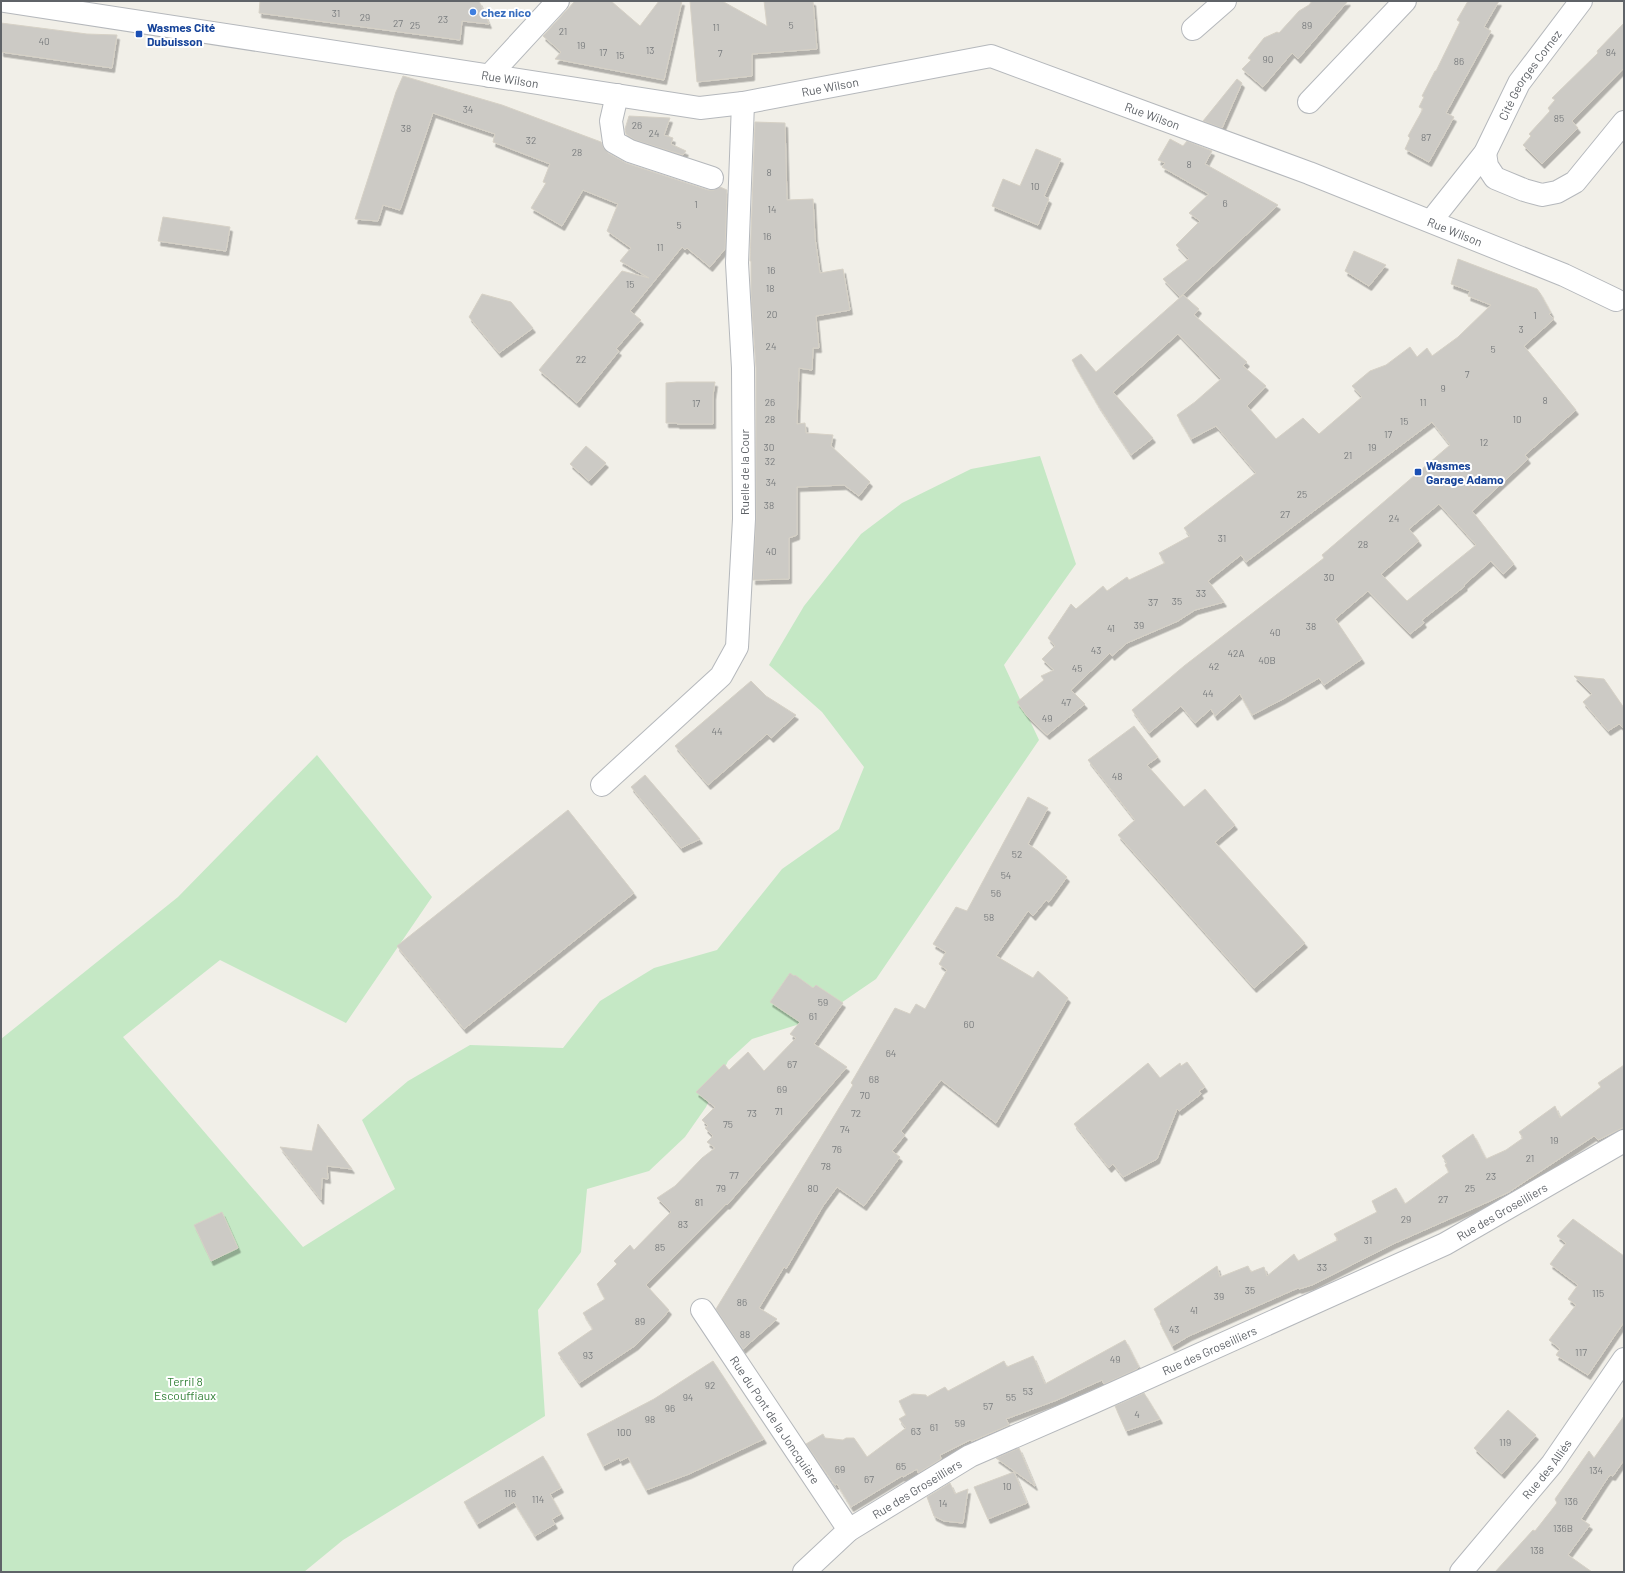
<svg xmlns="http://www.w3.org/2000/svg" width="1625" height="1573" viewBox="0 0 1625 1573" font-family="Barlow,sans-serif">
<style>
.green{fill:#c5e8c5}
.building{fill:#cccac5;stroke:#d6d1c6;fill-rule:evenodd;filter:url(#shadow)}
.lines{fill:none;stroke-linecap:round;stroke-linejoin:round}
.minor-casing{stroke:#b5b8bc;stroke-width:24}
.minor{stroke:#fff;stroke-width:22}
.shop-dot{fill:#3f7fe0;stroke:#fff;stroke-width:1.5}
.transit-dot{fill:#1a4fb4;stroke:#fff;stroke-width:1.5}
.labels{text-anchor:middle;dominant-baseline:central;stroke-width:4;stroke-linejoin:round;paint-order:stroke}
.number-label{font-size:10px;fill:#7a7d7f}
.shop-label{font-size:12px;font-weight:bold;fill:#366cbe;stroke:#fff;text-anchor:start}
.transit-label{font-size:12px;font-weight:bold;fill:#164399;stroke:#fff;text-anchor:start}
.street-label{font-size:12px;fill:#5f6368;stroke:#fff}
.park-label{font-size:12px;fill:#348238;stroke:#fff}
</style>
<defs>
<filter id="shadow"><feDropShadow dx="2.5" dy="4.5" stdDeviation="0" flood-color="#0004"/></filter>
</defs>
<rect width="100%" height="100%" fill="#f1efe8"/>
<path class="green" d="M 1040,456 L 1076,564 L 1004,665 L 1039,740 L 876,979 L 819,1018 L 752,1039 L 728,1061 L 706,1107 L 685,1137 L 649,1171 L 587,1189 L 581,1252 L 538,1310 L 545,1416 L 343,1540 L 304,1572 L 1,1572 L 1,1039 L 178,897 L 317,755 L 432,897 L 346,1023 L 220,960 L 123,1037 L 303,1247 L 395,1189 L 362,1120 L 408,1081 L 470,1045 L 563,1048 L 600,1001 L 654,968 L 717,950 L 782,869 L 839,829 L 864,767 L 822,712 L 769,665 L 804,606 L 861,534 L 902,503 L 971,469 Z"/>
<path class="building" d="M 260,1 L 479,1 L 489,24 L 462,21 L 460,40 L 259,13 Z
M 575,1 L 611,1 L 640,26 L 659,1 L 682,1 L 664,80 L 555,59 L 561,52 L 543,36 Z
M 690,1 L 722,1 L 767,26 L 764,1 L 813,1 L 817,49 L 752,54 L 752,76 L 697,82 Z
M 1312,1 L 1348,1 L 1298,59 L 1292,53 L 1263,87 L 1242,69 L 1251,60 L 1248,58 L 1264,38 L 1277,32 L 1279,33 L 1299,11 L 1309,5 Z
M 1468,1 L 1499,1 L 1484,27 L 1491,31 L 1446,113 L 1454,117 L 1429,162 L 1405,149 L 1410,138 L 1408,136 L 1423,109 L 1419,107 L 1424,97 L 1422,96 L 1435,71 L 1436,71 L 1460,22 L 1457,20 Z
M 1,23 L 87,34 L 117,35 L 112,68 L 1,52 Z
M 1624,23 L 1624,68 L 1572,121 L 1578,128 L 1542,164 L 1523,145 L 1531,136 L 1529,134 L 1550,111 L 1548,108 L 1555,100 L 1552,98 L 1598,53 L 1597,51 Z
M 403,76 L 502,105 L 601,142 L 604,149 L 608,153 L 626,163 L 708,190 L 714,190 L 720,187 L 727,190 L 725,249 L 710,267 L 687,248 L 685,250 L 682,247 L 630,311 L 641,320 L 616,349 L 619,351 L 577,403 L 539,370 L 622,271 L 649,278 L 620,261 L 631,248 L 607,231 L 618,204 L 583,190 L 562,226 L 531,208 L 546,183 L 543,182 L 550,164 L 493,142 L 495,134 L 433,113 L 400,210 L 383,205 L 378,221 L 355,219 L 396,92 Z
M 1237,79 L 1242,83 L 1222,128 L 1203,121 Z
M 629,116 L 670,118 L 664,135 L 673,138 L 671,144 L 686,151 L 683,155 L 635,140 L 626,134 L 625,129 Z
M 755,122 L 785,123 L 787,200 L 813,199 L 815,238 L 820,273 L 843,269 L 850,310 L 816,316 L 819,348 L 813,348 L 812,370 L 799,368 L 797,424 L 805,423 L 806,433 L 833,435 L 831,446 L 870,482 L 859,496 L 844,485 L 797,487 L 797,535 L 789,538 L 789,579 L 753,580 L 756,519 L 756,368 L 751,296 L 751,261 L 750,261 Z
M 1170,139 L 1183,146 L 1187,141 L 1212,151 L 1205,164 L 1278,205 L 1180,297 L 1163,279 L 1189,259 L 1176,245 L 1200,221 L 1189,213 L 1209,194 L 1162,167 L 1165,163 L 1158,160 Z
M 1036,149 L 1061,159 L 1044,196 L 1049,199 L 1038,225 L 992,206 L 1003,179 L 1020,186 Z
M 163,217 L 230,227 L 226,251 L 158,241 Z
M 1354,251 L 1386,265 L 1369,286 L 1345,271 Z
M 1458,259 L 1537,289 L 1540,293 L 1551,313 L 1549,314 L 1554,319 L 1524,346 L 1576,410 L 1525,455 L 1528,459 L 1472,511 L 1514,564 L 1503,574 L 1491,561 L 1464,585 L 1465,586 L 1422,620 L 1424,623 L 1410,634 L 1368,591 L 1335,619 L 1362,659 L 1324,685 L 1319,678 L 1283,699 L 1252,715 L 1240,694 L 1215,716 L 1211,709 L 1195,723 L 1181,706 L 1149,733 L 1132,710 L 1184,666 L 1324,558 L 1322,555 L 1450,445 L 1432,422 L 1246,562 L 1241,555 L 1208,581 L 1224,602 L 1195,610 L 1178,621 L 1127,643 L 1112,656 L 1110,653 L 1071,690 L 1085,704 L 1047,735 L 1027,716 L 1017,702 L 1044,680 L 1041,676 L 1054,670 L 1042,659 L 1055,646 L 1048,638 L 1071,604 L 1076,609 L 1103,586 L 1107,591 L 1127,577 L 1129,580 L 1165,563 L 1159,553 L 1190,536 L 1184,528 L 1256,473 L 1216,426 L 1191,439 L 1177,415 L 1195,402 L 1221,379 L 1178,334 L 1113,392 L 1153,438 L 1131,455 L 1098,405 L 1072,360 L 1081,354 L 1096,372 L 1183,295 L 1199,309 L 1194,315 L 1247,362 L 1243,366 L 1266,386 L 1247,406 L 1276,439 L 1303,418 L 1319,434 L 1362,397 L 1352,386 L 1370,371 L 1386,365 L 1410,347 L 1417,357 L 1427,348 L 1432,356 L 1458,337 L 1491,305 L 1468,296 L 1470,291 L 1451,284 ZM 1439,504 L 1476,545 L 1407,601 L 1381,574 L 1419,541 L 1409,529 Z
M 482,294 L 511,302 L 533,328 L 499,353 L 469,317 Z
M 677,382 L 715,382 L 713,395 L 713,424 L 677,424 L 677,423 L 666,423 L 666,383 Z
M 586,446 L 606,463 L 589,481 L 570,464 Z
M 1574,676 L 1604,679 L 1624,708 L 1624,729 L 1619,724 L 1608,731 L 1583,702 L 1592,694 Z
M 751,681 L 766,696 L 796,715 L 771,738 L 767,734 L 708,785 L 675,746 Z
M 1134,726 L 1158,757 L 1147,765 L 1184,807 L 1205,789 L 1235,825 L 1215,842 L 1305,943 L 1254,988 L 1118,835 L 1135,820 L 1088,760 Z
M 645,775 L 700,839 L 681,848 L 631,787 Z
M 1028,797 L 1048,808 L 1028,844 L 1038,851 L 1067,877 L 1049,902 L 1046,900 L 1033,916 L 1028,911 L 996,956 L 1033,978 L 1038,971 L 1068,998 L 996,1123 L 941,1080 L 901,1131 L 905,1135 L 892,1151 L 900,1157 L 864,1206 L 837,1187 L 823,1206 L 786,1269 L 784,1267 L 759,1308 L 777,1319 L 743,1349 L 716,1309 L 853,1085 L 851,1083 L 895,1008 L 910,1014 L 916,1004 L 925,1009 L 947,970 L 939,964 L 946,952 L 933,944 L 956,907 L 967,911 Z
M 568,810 L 634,893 L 464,1029 L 397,946 Z
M 790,973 L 794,976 L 795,975 L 813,988 L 816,985 L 843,1003 L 814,1044 L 847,1067 L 727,1205 L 726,1204 L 646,1285 L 669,1310 L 663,1318 L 636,1345 L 579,1383 L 558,1353 L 593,1329 L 583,1313 L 605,1299 L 597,1284 L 617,1264 L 614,1261 L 630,1245 L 634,1250 L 671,1212 L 657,1198 L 675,1186 L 702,1158 L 715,1148 L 707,1142 L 713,1136 L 705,1128 L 708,1126 L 702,1120 L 715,1107 L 696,1092 L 724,1064 L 729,1070 L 748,1052 L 764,1071 L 796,1038 L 790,1034 L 800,1022 L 770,1002 Z
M 1187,1062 L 1205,1087 L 1199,1091 L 1201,1094 L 1179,1111 L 1177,1109 L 1157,1159 L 1123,1177 L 1113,1164 L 1109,1168 L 1074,1124 L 1148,1063 L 1160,1078 L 1180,1063 L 1181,1066 Z
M 1624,1065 L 1624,1127 L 1598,1140 L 1594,1136 L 1509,1192 L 1490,1201 L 1393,1244 L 1312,1285 L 1299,1289 L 1298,1288 L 1189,1336 L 1172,1346 L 1160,1323 L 1161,1322 L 1154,1309 L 1217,1266 L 1220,1277 L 1248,1266 L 1251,1272 L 1264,1267 L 1267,1276 L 1294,1254 L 1298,1261 L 1338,1240 L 1334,1234 L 1377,1212 L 1372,1201 L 1396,1188 L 1405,1204 L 1449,1172 L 1445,1165 L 1447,1163 L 1442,1156 L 1473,1134 L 1486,1159 L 1506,1150 L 1523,1138 L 1519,1132 L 1555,1106 L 1560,1118 L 1601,1087 L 1598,1083 Z
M 318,1124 L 352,1169 L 327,1166 L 328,1179 L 322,1178 L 321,1200 L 280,1147 L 312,1151 Z
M 222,1212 L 238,1248 L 211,1261 L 194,1225 Z
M 1573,1219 L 1624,1256 L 1624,1322 L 1588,1375 L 1556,1355 L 1560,1349 L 1549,1340 L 1576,1305 L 1568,1299 L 1578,1285 L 1550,1264 L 1566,1243 L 1557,1236 Z
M 1125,1340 L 1139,1367 L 1137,1369 L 1104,1384 L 1102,1380 L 1057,1400 L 1006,1419 L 1009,1425 L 972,1441 L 970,1440 L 940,1455 L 941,1459 L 918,1473 L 917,1469 L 903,1477 L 902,1476 L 851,1507 L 837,1484 L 835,1485 L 806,1444 L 823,1434 L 825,1438 L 843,1440 L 846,1438 L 854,1438 L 867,1457 L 906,1428 L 899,1419 L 906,1415 L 899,1401 L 913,1394 L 926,1395 L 927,1397 L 945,1387 L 948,1391 L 1004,1361 L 1007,1367 L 1033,1356 L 1045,1384 Z
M 713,1361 L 764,1439 L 689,1474 L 646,1490 L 628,1457 L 620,1461 L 619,1458 L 603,1466 L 587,1434 L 654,1399 Z
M 1144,1393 L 1160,1419 L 1126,1431 L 1115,1406 Z
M 1508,1410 L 1536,1435 L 1502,1474 L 1474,1448 Z
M 1624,1416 L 1624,1460 L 1613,1476 L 1610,1475 L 1605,1482 L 1581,1519 L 1590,1525 L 1568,1555 L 1592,1572 L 1495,1572 L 1533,1530 L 1535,1531 L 1557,1503 L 1555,1499 L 1589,1451 L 1594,1458 Z
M 1019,1448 L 1035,1486 L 996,1458 Z
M 543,1456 L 561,1488 L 550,1494 L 561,1514 L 552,1519 L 555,1524 L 535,1536 L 514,1502 L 477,1524 L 464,1502 Z
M 1014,1472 L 1027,1503 L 988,1519 L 974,1487 Z
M 950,1483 L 955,1494 L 968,1489 L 963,1523 L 944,1521 L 934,1516 L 927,1497 Z"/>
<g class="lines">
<defs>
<g id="minor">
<path id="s1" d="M 4,1 L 700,108 L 743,103 L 991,56 L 1309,173 L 1564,275 L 1616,300"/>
<path d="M 1193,29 L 1225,1"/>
<path d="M 489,76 L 558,1"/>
<path d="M 617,95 L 611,121 L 614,142 L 630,151 L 712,178"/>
<path d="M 1309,102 L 1405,1"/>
<path d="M 1485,153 L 1487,166 L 1495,178 L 1524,190 L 1542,195 L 1557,192 L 1575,182 L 1624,122"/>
<path id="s2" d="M 1431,221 L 1485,153 L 1519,83 L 1581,1"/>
<path d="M 602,785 L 721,676 L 737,647 L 744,519 L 743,368 L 737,263 L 743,103"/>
<path id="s3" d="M 702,1310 L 849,1530"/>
<path id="s4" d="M 804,1572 L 849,1530 L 970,1456 L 1094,1402 L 1445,1244 L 1624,1141"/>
<path id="s5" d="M 1461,1572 L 1552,1464 L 1624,1359"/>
</g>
</defs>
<use href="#minor" class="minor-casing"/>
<use href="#minor" class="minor"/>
</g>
<circle class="shop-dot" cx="473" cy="12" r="4"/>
<g class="transit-dot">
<rect x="135" y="30" width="8" height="8" rx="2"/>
<rect x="1414" y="468" width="8" height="8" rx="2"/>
</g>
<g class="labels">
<g class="number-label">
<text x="336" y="13">31</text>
<text x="365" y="17">29</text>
<text x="443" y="19">23</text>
<text x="398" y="23">27</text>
<text x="415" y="25">25</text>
<text x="791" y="25">5</text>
<text x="1307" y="25">89</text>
<text x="716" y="27">11</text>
<text x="563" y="31">21</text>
<text x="44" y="41">40</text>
<text x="581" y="45">19</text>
<text x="650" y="50">13</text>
<text x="603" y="52">17</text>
<text x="1611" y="52">84</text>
<text x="720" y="53">7</text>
<text x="620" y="55">15</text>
<text x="1268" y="59">90</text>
<text x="1459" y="61">86</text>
<text x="468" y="109">34</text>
<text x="1559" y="118">85</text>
<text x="637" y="125">26</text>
<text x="406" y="128">38</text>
<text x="654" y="133">24</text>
<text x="1426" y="137">87</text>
<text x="531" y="140">32</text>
<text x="577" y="152">28</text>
<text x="1189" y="164">8</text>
<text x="769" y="172">8</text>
<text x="1035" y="186">10</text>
<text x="1225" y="203">6</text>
<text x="696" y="204">1</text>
<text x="772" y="209">14</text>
<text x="679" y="225">5</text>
<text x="767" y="236">16</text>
<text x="660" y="247">11</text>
<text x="771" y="270">16</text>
<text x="630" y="284">15</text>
<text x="770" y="288">18</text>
<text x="772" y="314">20</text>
<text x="1535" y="315">1</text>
<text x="1521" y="329">3</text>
<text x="771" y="346">24</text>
<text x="1493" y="349">5</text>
<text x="581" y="359">22</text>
<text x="1467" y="374">7</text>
<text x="1443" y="388">9</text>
<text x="1545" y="400">8</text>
<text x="770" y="402">26</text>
<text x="1423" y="402">11</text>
<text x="696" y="403">17</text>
<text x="770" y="419">28</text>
<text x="1517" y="419">10</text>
<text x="1404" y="421">15</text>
<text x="1388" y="434">17</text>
<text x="1484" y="442">12</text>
<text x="769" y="447">30</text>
<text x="1372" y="447">19</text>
<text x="1348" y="455">21</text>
<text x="770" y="461">32</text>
<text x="771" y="482">34</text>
<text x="1302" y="494">25</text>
<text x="769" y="505">38</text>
<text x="1285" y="514">27</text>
<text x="1394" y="518">24</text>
<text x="1222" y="538">31</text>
<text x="1363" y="544">28</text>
<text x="771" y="551">40</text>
<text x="1329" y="577">30</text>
<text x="1201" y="593">33</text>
<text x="1177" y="601">35</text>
<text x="1153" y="602">37</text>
<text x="1139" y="625">39</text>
<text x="1311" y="626">38</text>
<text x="1111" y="628">41</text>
<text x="1275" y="632">40</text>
<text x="1096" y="650">43</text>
<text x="1236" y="653">42A</text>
<text x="1267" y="660">40B</text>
<text x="1214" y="666">42</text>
<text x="1077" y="668">45</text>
<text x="1208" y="693">44</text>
<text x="1066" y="702">47</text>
<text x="1047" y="718">49</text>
<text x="717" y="731">44</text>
<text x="1117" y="776">48</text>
<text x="1017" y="854">52</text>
<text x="1006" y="875">54</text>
<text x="996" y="893">56</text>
<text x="989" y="917">58</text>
<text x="823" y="1002">59</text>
<text x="813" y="1016">61</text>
<text x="969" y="1024">60</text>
<text x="891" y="1053">64</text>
<text x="792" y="1064">67</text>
<text x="874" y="1079">68</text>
<text x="782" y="1089">69</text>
<text x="865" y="1095">70</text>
<text x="779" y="1111">71</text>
<text x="752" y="1113">73</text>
<text x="856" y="1113">72</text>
<text x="728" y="1124">75</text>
<text x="845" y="1129">74</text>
<text x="1554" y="1140">19</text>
<text x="837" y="1149">76</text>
<text x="1530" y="1158">21</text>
<text x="826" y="1166">78</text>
<text x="734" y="1175">77</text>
<text x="1491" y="1176">23</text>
<text x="721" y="1188">79</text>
<text x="813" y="1188">80</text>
<text x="1470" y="1188">25</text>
<text x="1443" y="1199">27</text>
<text x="699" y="1202">81</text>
<text x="1406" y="1219">29</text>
<text x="683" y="1224">83</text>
<text x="1368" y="1240">31</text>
<text x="660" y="1247">85</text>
<text x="1322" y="1267">33</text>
<text x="1250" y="1290">35</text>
<text x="1598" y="1293">115</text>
<text x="1219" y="1296">39</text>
<text x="742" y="1302">86</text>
<text x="1194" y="1310">41</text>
<text x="640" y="1321">89</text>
<text x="1174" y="1329">43</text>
<text x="745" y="1334">88</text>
<text x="1581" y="1352">117</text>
<text x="588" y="1355">93</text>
<text x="1115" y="1359">49</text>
<text x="710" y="1385">92</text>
<text x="1028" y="1391">53</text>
<text x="688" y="1397">94</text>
<text x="1011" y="1397">55</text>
<text x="988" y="1406">57</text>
<text x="670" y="1408">96</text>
<text x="1137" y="1414">4</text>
<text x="650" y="1419">98</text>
<text x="960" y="1423">59</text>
<text x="934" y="1427">61</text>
<text x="916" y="1431">63</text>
<text x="624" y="1432">100</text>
<text x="1505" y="1442">119</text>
<text x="901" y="1466">65</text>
<text x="840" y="1469">69</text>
<text x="1596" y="1470">134</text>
<text x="869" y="1479">67</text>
<text x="1007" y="1486">10</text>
<text x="510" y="1493">116</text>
<text x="538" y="1499">114</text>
<text x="1571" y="1501">136</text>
<text x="943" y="1503">14</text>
<text x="1563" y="1528">136B</text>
<text x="1537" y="1550">138</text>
</g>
<g class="shop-label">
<text x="481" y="12">chez nico</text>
</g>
<g class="transit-label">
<text x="147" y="27">Wasmes Cité<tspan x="147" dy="14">Dubuisson</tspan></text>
<text x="1426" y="465">Wasmes<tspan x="1426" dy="14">Garage Adamo</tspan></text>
</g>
<g class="street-label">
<text stroke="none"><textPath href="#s2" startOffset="177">Cité Georges Cornez</textPath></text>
<text stroke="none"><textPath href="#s1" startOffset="512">Rue Wilson</textPath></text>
<text stroke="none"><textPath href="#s1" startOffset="836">Rue Wilson</textPath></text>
<text stroke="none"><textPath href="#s1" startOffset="1172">Rue Wilson</textPath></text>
<text stroke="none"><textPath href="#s1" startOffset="1496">Rue Wilson</textPath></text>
<text transform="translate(744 472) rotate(-90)">Ruelle de la Cour</text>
<text stroke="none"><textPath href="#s4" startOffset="789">Rue des Groseilliers</textPath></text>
<text stroke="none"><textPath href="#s4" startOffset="465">Rue des Groseilliers</textPath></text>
<text stroke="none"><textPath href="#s3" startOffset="132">Rue du Pont de la Joncquière</textPath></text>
<text stroke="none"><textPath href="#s5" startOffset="134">Rue des Alliés</textPath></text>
<text stroke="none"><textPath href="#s4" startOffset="141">Rue des Groseilliers</textPath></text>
</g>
<g class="park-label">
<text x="185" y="1381">Terril 8<tspan x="185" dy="14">Escouffiaux</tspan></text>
</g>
</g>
<rect width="1625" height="1573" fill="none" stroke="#5f6368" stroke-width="4"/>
</svg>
